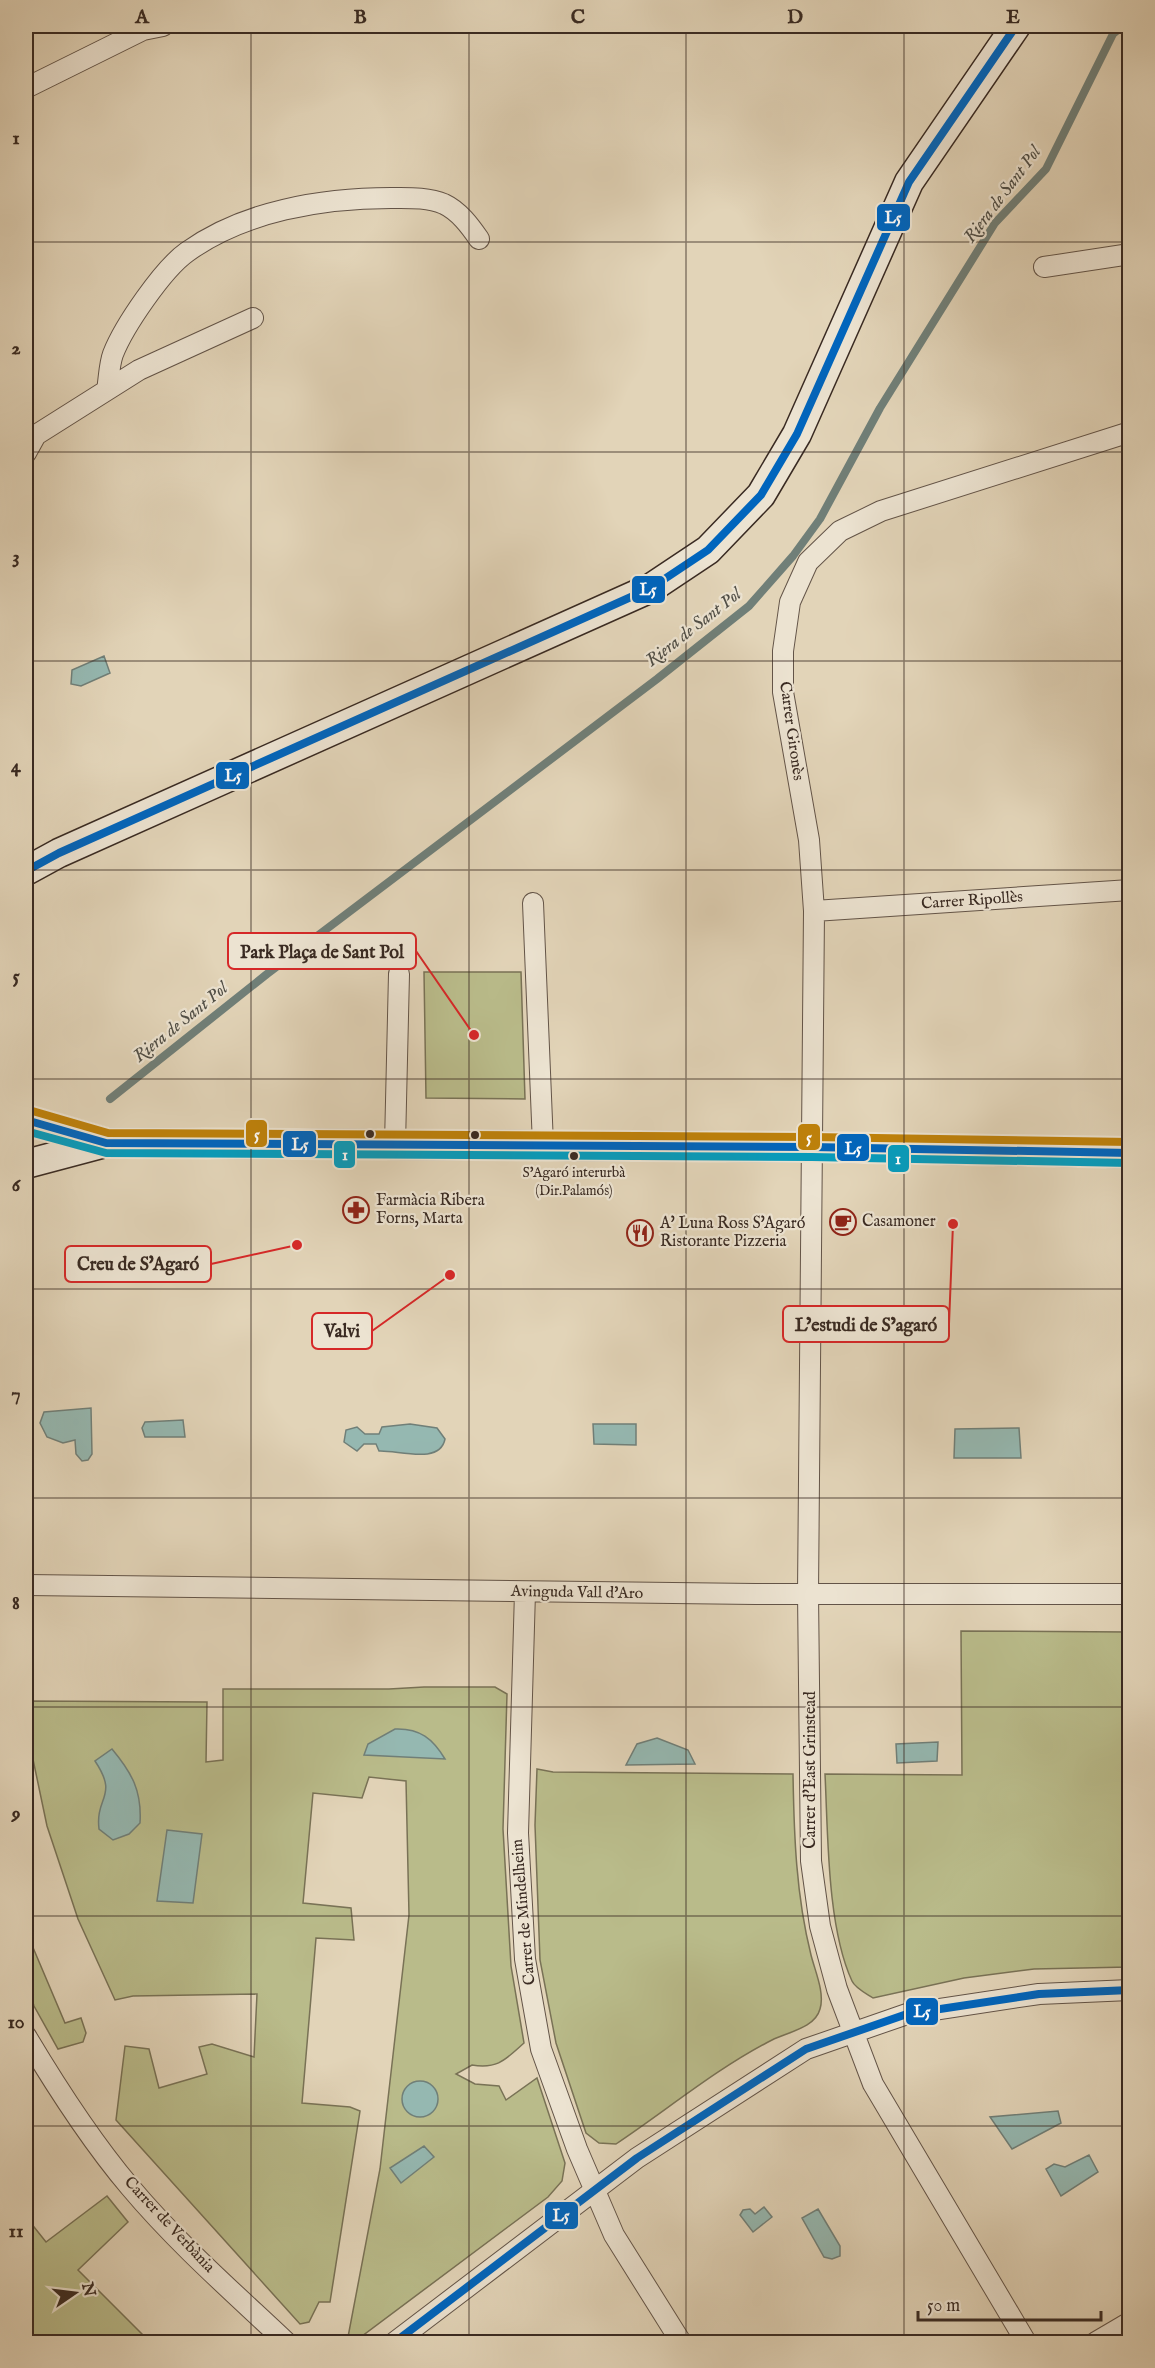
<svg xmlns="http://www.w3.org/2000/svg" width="1155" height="2368" viewBox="0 0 1155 2368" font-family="'IM FELL English',serif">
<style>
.green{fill:#b9bb8a;stroke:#797256;stroke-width:1.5}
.water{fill:#95b8b1;stroke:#707f78;stroke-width:1.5}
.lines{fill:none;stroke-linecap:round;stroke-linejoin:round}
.stream{stroke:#707f78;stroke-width:8}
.street-casing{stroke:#635448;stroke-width:22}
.secondary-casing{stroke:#392a22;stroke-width:31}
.street{stroke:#ece3d1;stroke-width:20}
.secondary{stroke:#ece3d1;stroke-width:28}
.bus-1-casing{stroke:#ece3d1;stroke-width:12}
.bus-2-casing{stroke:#ece3d1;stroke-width:12}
.bus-3-casing{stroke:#ece3d1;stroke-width:12}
.bus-1{stroke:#0065bd;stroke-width:8}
.bus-2{stroke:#069cbd;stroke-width:8}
.bus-3{stroke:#be810a;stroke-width:8}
.grid{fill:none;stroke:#392a22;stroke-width:1.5;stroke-opacity:0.55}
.bus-dot{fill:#392a22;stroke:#ece3d1;stroke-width:2}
.labels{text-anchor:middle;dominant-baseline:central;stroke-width:4.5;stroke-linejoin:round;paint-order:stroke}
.bus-label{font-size:14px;fill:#392a22;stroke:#ece3d1}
.street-label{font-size:16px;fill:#392a22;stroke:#ece3d1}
.poi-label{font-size:16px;fill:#392a22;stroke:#ece3d1;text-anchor:start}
.water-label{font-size:18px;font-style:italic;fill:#504e46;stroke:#ece3d1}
.leader{fill:none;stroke:#d62828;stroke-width:2}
.callout-dot{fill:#d62828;stroke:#ece3d1;stroke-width:2}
.callout{fill:#ece3d1;stroke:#d62828;stroke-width:2}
.callout-label{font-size:18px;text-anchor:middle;font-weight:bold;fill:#392a22}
.line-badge{stroke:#ece3d1;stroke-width:2}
.badge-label{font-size:16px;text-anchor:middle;font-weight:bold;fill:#fff}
.neatline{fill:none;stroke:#392a22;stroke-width:2}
.grid-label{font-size:20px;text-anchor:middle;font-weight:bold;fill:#392a22}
</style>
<rect width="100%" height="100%" fill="#e2d4b8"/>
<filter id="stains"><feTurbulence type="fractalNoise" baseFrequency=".00333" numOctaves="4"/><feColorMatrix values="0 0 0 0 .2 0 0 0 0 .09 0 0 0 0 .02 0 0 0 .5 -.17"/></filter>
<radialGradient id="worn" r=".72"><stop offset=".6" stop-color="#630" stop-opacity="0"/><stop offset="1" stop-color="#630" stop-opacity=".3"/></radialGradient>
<path class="green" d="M 424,972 L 521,972 L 525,1099 L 426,1098 Z
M 961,1631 L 1129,1632 L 1129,1967 L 1034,1969 L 964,1978 L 873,1998 C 867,1994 855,1988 852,1981 C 827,1927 828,1833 825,1774 L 962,1775 Z
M 424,1687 L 495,1687 L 507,1694 L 503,1829 L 511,1966 L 524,2043 C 505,2060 498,2069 472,2065 L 456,2074 L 475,2084 L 499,2086 L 506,2100 L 537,2078 L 565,2163 L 562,2181 L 548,2197 L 354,2342 L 348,2337 L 380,2169 L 409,1915 L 406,1781 L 369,1777 L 362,1798 L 313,1793 L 303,1903 L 351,1908 L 354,1940 L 316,1938 L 302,2103 L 350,2107 L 360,2111 L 330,2302 L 319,2302 L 309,2322 L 300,2324 L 116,2120 L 125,2046 L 149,2049 L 159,2088 L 207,2074 L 199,2047 L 212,2044 L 254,2057 L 257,1994 L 133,1996 L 115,2000 L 78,1919 L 47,1826 L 26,1726 L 26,1701 L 207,1702 L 206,1762 L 223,1760 L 223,1689 L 389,1689 Z
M 537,1769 L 553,1772 L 793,1774 C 794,1835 796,1895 811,1955 C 815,1971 825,1993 820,2009 C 815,2028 788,2032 772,2040 C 717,2068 667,2110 616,2144 L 599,2143 L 586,2133 L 556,2043 L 540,1960 L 535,1825 Z
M 26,1931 L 65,2023 L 81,2018 L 86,2033 L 83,2042 L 58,2049 L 34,2006 L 26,1981 Z
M 107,2196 L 128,2222 L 78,2270 L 150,2342 L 26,2342 L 26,2217 L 46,2242 Z"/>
<path class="water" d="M 104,656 L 110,673 L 81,686 L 71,684 L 72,670 Z
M 91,1408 L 92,1454 L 88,1460 L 82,1461 L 76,1454 L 75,1440 L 63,1443 L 47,1437 L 40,1423 L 44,1412 Z
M 183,1420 L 185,1437 L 145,1437 L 142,1428 L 145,1422 Z
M 410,1424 L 437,1428 L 445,1439 C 440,1465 398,1450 379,1451 L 376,1444 L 364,1444 L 357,1451 L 344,1442 L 346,1430 L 357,1427 L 365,1434 L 379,1434 L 382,1427 Z
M 593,1424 L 636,1424 L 636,1445 L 594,1444 Z
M 1019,1428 L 1021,1458 L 954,1458 L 955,1429 Z
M 395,1729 C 420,1728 433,1739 445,1759 L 364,1755 L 368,1744 Z
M 657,1738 L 688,1750 L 695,1764 L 626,1765 L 637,1744 Z
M 938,1742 L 937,1761 L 897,1763 L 896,1744 Z
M 112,1749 C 132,1773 142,1791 140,1823 L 129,1834 L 113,1840 L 99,1829 C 95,1796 119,1797 95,1761 Z
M 167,1830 L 202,1834 L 193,1903 L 157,1901 Z
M402 2099a18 18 0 1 1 36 0a18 18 0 1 1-36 0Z
M 1058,2111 L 1061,2123 L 1012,2149 L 990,2117 Z
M 424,2146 L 434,2157 L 401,2183 L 390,2168 Z
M 1089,2155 L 1098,2172 L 1061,2196 L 1046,2169 L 1054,2164 L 1065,2167 Z
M 764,2207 L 772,2217 L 753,2232 L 740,2215 L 743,2210 L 750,2209 L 755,2214 Z
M 818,2209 L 840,2246 L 840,2256 L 832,2259 L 824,2257 L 802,2218 Z"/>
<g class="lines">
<path class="stream" d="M 110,1099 L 267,974 L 657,679 L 749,606 L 793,556 L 820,519 L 880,408 L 995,223 L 1046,169 L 1113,34 L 1123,26"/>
<defs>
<path id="street" d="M 26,88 L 143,30 L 163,26
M 1044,267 L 1130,254
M 107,390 C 109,379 109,365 113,354 C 124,326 163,269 187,252 C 244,211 322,198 391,198 C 408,198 428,197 444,204 C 459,211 470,226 479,239
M 26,453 L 36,435 L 139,370 L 253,318
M 533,903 L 543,1145
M 814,911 L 1130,890
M 395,1144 L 399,974
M 26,1585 L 755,1594 L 1130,1594
M 525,1592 L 518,1833 L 525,1959 L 541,2049 L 577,2149 L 614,2235 L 681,2342
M 26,2036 C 57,2088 91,2141 130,2187 C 177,2243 233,2292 286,2342
M 395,2342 L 637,2158 L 806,2049 L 907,2014 L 1039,1994 L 1130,1990
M 1026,2342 L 873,2084 L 837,1989 L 820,1926 L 811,1861 L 808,1593 L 814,911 L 809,840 L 783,692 L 783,651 L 790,602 L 808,562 L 840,531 L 881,511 L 1130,432
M 1096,2342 L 1130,2322"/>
<path id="secondary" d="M 26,871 L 59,853 L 651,588 L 708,550 L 761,495 L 797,434 L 909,182 L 1016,26
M 26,1120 L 106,1143 L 812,1147 L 1130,1153
M 26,1164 L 105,1143"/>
</defs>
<use href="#street" class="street-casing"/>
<use href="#secondary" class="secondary-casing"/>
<use href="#street" class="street"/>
<use href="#secondary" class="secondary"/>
<defs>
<path id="bus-1" d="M 26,871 L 59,853 L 651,588 L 708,550 L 761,495 L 797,434 L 909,182 L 1016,26
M 26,1120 L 106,1143 L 812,1147 L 1130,1153
M 395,2342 L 637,2158 L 806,2049 L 907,2014 L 1039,1994 L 1130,1990"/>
<path id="bus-2" d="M 26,1131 L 106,1153 L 812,1157 L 1130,1163"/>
<path id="bus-3" d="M 29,1110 L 108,1133 L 812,1137 L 1130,1142"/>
</defs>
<use href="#bus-1" class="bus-1-casing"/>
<use href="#bus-2" class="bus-2-casing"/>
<use href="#bus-3" class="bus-3-casing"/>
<use href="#bus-1" class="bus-1"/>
<use href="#bus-2" class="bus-2"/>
<use href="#bus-3" class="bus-3"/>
</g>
<path class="grid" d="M 251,26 L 251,2342M 469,26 L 469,2342M 686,26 L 686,2342M 904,26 L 904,2342M 26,242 L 1130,242M 26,452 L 1130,452M 26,661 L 1130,661M 26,870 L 1130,870M 26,1079 L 1130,1079M 26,1289 L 1130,1289M 26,1498 L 1130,1498M 26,1707 L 1130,1707M 26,1916 L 1130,1916M 26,2126 L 1130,2126"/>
<defs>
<symbol id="pharmacy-ring" viewBox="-11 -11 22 22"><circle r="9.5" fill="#ece3d1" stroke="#8f2418" stroke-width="1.5"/><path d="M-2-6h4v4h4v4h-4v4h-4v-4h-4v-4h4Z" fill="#8f2418"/></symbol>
<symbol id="cafe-ring" viewBox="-11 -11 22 22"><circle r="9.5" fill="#ece3d1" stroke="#8f2418" stroke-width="1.5"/><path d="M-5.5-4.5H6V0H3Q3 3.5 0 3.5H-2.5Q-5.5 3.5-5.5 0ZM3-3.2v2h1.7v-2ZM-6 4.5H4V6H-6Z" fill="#8f2418"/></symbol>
<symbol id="restaurant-ring" viewBox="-11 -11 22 22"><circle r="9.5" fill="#ece3d1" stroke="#8f2418" stroke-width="1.5"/><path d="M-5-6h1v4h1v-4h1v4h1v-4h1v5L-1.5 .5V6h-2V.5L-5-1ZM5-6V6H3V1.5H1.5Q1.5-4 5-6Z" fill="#8f2418"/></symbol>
</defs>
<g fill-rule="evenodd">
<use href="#pharmacy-ring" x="341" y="1195" width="30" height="30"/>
<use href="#cafe-ring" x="828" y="1207" width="30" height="30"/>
<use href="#restaurant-ring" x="625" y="1218" width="30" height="30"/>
</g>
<g class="bus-dot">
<circle cx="370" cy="1134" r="5"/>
<circle cx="475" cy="1135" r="5"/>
<circle cx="574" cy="1156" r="5"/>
</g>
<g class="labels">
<g class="bus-label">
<text x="574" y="1173">S'Agaró interurbà<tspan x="574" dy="18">(Dir.Palamós)</tspan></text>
</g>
<g class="street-label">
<text transform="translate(791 731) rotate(82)">Carrer Gironès</text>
<text transform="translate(972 901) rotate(-4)">Carrer Ripollès</text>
<text transform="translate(577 1593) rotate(1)">Avinguda Vall d'Aro</text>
<text transform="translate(811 1770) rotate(-90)">Carrer d'East Grinstead</text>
<text transform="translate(524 1912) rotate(-95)">Carrer de Mindelheim</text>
<text transform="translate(169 2225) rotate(47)">Carrer de Verbània</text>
</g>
<g class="poi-label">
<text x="376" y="1201">Farmàcia Ribera<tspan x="376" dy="18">Forns, Marta</tspan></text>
<text x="862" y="1222">Casamoner</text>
<text x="660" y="1224">A' Luna Ross S'Agaró<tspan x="660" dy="18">Ristorante Pizzeria</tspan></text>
</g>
<g class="water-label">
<text transform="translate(1003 195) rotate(-53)">Riera de Sant Pol</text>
<text transform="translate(694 628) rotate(-38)">Riera de Sant Pol</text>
<text transform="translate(181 1023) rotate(-39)">Riera de Sant Pol</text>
</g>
</g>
<path class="leader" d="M474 1035L416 951M297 1245L211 1264M953 1224L949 1324M450 1275L372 1331"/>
<g class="callout-dot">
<circle cx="474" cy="1035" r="6"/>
<circle cx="297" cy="1245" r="6"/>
<circle cx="953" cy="1224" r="6"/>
<circle cx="450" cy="1275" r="6"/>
</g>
<g class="callout">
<rect x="228" y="933" width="188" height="36" rx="6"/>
<rect x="65" y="1246" width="146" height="36" rx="6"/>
<rect x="783" y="1306" width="166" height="36" rx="6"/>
<rect x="312" y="1313" width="60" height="36" rx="6"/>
</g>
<g class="callout-label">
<text x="322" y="958">Park Plaça de Sant Pol</text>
<text x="138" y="1270">Creu de S'Agaró</text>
<text x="866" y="1331">L’estudi de S’agaró</text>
<text x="342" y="1337">Valvi</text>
</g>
<g class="line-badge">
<rect x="876" y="203" width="35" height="29" rx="6" fill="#0065bd"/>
<rect x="631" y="575" width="35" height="29" rx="6" fill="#0065bd"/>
<rect x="215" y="761" width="35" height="29" rx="6" fill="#0065bd"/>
<rect x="245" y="1119" width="23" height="29" rx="6" fill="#be810a"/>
<rect x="797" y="1123" width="24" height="28" rx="6" fill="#be810a"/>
<rect x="282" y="1130" width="35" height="28" rx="6" fill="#0065bd"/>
<rect x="836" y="1133" width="34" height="29" rx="6" fill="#0065bd"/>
<rect x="333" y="1140" width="23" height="29" rx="6" fill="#069cbd"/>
<rect x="887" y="1144" width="23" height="29" rx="6" fill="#069cbd"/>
<rect x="905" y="1997" width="34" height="29" rx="6" fill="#0065bd"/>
<rect x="544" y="2201" width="35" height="29" rx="6" fill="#0065bd"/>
</g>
<g class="badge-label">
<text x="893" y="223">L5</text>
<text x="648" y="595">L5</text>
<text x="233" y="781">L5</text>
<text x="257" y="1140">5</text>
<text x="809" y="1143">5</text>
<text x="300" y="1150">L5</text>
<text x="853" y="1154">L5</text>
<text x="345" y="1160">1</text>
<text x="898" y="1164">1</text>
<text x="922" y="2017">L5</text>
<text x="561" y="2221">L5</text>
</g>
<rect width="1155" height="2368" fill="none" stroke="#e2d4b8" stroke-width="66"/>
<g transform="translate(75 2293) rotate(76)" stroke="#ece3d1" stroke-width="4.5" paint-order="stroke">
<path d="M0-4.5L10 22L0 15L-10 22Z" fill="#392a22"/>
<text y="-9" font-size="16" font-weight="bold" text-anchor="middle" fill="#392a22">N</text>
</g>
<path d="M918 2311v9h183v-9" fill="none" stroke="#392a22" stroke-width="3"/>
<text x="927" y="2311" font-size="18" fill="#392a22" stroke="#ece3d1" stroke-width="4.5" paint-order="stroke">50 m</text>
<rect x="33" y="33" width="1089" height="2302" class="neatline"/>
<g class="grid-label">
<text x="142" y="23">A</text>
<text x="360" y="23">B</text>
<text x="578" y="23">C</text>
<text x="795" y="23">D</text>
<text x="1013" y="23">E</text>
<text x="16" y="144">1</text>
<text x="16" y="354">2</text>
<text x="16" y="563">3</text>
<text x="16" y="772">4</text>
<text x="16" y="982">5</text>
<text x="16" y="1191">6</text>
<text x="16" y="1400">7</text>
<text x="16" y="1609">8</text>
<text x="16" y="1819">9</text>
<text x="16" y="2028">10</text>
<text x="16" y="2237">11</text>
</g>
<rect width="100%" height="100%" filter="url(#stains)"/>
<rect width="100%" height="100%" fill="url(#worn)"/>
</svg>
